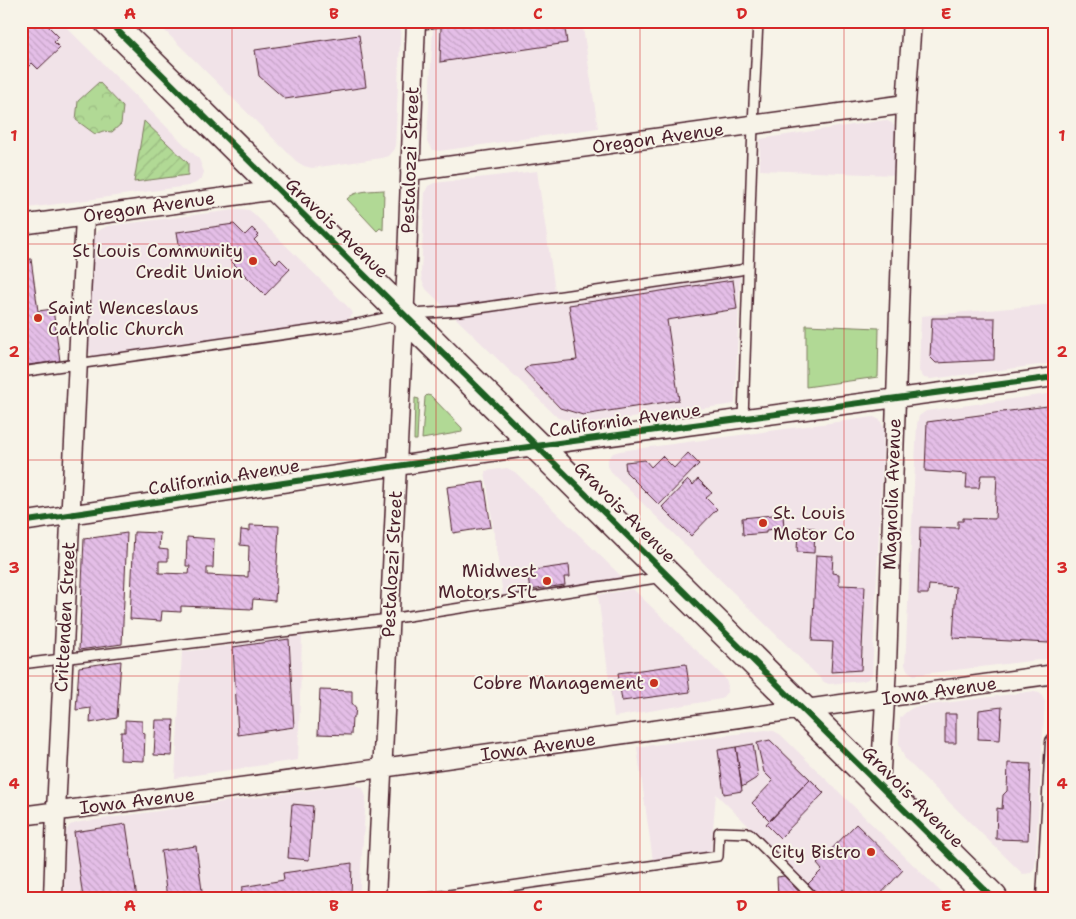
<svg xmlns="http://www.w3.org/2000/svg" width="1076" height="919" viewBox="0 0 1076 919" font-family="'Shantell Sans',sans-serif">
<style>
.built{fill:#f1e3e8}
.grass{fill:#b1d995;stroke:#7e7c60}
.park{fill:url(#park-crowns);stroke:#7e7c60}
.garden{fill:url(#garden-furrows);stroke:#7e7c60}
.building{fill:url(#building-back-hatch);stroke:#4a1f2b}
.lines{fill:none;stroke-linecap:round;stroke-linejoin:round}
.lane-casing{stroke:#4a1f2b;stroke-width:12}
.street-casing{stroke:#4a1f2b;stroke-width:21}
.primary-casing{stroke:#4a1f2b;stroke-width:31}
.lane{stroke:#f7f3e8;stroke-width:9}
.street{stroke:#f7f3e8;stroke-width:18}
.primary{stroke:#f7f3e8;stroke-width:28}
.cycleway-casing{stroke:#f7f3e8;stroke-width:9}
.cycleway{stroke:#1b5e20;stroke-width:6}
.grid{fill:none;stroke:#d62828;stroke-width:1;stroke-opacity:0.55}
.poi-dot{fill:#c8321e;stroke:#f7f3e8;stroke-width:2}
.labels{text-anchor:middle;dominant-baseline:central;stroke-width:4;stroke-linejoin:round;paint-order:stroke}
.street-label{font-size:18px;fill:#4a1f2b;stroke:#f7f3e8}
.poi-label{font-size:18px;fill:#4a1f2b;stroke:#f7f3e8;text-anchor:end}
.neatline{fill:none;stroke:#d62828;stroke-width:2}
.grid-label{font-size:16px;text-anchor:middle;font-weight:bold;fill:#d62828}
</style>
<defs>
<pattern id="park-crowns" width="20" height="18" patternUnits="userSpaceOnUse" patternTransform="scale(1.25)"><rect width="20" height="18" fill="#b1d995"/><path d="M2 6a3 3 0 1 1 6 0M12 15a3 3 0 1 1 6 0" fill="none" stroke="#9aba81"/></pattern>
<pattern id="garden-furrows" width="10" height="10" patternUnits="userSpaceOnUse" patternTransform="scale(1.25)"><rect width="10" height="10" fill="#b1d995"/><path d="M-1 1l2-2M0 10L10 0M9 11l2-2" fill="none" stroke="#9aba81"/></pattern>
<pattern id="building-back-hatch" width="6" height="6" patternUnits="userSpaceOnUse" patternTransform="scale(1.25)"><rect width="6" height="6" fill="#e4bee7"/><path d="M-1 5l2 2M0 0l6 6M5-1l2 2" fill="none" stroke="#c5a3c6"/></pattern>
</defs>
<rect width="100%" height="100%" fill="#f7f3e8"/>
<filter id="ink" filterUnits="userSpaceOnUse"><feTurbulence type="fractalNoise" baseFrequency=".02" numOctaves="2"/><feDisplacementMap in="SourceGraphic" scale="10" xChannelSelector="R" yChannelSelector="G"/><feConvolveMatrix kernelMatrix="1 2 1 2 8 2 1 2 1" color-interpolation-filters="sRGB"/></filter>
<g filter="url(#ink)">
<path class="built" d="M 21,21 L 60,21 L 199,159 L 204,172 L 202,178 L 196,183 L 188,186 L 21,209 Z
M 155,21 L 401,21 L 395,149 L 389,156 L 382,158 L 312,168 L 304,166 L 296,161 Z
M 473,21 L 582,21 L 598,128 L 440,151 L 433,150 L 427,142 L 433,27 Z
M 885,120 L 892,123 L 896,130 L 894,175 L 760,170 L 760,139 Z
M 537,171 L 557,304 L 740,275 L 735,404 L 586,424 L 558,418 L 426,289 L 422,280 L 421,273 L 425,192 L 428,186 L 434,183 Z
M 242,209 L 249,210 L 253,213 L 351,310 L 353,314 L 347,320 L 93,356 L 90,354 L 89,351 L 93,238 L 98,231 L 107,226 Z
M 1055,304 L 1055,363 L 931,379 L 924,378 L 919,371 L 921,316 Z
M 1055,393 L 1055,658 L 914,675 L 908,671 L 905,665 L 917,424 L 919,416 L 926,411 Z
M 874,417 L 880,420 L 884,428 L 872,675 L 868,679 L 863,681 L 829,684 L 824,682 L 612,473 L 608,466 L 608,459 L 613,453 L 620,451 Z
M 507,468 L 515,472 L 623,578 L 503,595 L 485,471 Z
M 633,589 L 725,678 L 728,686 L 727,692 L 721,699 L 614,717 L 598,595 Z
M 302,636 L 298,760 L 175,778 L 182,652 Z
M 1035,691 L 1041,694 L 1045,702 L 1035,867 L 1031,873 L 1023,874 L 905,759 L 899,744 L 900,718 L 906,712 L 914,707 Z
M 766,730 L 774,731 L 781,735 L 947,898 L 822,898 L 716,794 L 711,852 L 653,861 L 637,747 Z
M 352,784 L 363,788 L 366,797 L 359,898 L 64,898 L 66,831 L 70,825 L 80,822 Z"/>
<path class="grass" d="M 384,190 L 383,230 L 380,228 L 377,231 L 347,199 C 355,190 372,191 384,190 Z
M 806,325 L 879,328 L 878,377 L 806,387 Z
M 427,395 L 431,396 L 462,428 L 462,432 L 422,439 L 425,397 Z
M 415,398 L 419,399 L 417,440 L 414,440 Z"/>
<path class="park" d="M 99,82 L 123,107 L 121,124 L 112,132 L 103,131 L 95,134 L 76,120 L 78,101 Z"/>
<path class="garden" d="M 144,121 L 188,163 L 188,175 L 134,182 Z"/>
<path class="building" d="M 21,21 L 43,21 L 59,37 L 54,42 L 60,48 L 38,69 L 32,63 L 27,68 L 21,62 Z
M 482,21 L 564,21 L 567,43 L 440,62 L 441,27 Z
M 359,35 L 366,87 L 285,99 L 259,76 L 255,50 Z
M 234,224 L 245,235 L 252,228 L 259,235 L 254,240 L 276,263 L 280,259 L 290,269 L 265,295 L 219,249 L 181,255 L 177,232 Z
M 31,259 L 38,311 L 53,309 L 60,361 L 21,366 L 21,260 Z
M 733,280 L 737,309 L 667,320 L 679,400 L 583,415 L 560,408 L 524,370 L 530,365 L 577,360 L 569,305 Z
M 932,318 L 995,318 L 994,360 L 936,363 L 930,357 Z
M 1055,405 L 1055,553 L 1049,643 L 953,638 L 956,587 L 929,585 L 928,594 L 918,594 L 920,527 L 958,528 L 958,521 L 963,521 L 963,518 L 995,519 L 997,475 L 981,475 L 979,488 L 966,488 L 967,474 L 925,471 L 927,422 Z
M 688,453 L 699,464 L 659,505 L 626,472 L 625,462 L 645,460 L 651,467 L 662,456 L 674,468 Z
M 698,479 L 712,493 L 706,498 L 717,509 L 691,536 L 662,507 L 688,480 L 693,485 Z
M 484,482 L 491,527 L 453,533 L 447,487 Z
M 783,514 L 784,528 L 766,530 L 766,533 L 743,535 L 742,518 Z
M 250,525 L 279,526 L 275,601 L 253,599 L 252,609 L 181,606 L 181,612 L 162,611 L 161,621 L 130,619 L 134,532 L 160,533 L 159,549 L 168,550 L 168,561 L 159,561 L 159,573 L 189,574 L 190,566 L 186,566 L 187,537 L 214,539 L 213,568 L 207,568 L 207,575 L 248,577 L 249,546 L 240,545 L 241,530 L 250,531 Z
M 798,527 L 815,528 L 814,553 L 797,552 Z
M 127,533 L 122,644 L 79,650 L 84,539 Z
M 816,555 L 833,556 L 832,573 L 839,574 L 839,585 L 865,586 L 861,670 L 831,672 L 833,642 L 812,641 Z
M 569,565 L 570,577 L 564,577 L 565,585 L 530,590 L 527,571 Z
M 289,639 L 294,727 L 238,735 L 233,647 Z
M 121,661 L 117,718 L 90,723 L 91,708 L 76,710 L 79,667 Z
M 686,664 L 690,692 L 622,701 L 618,673 Z
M 320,690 L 352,691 L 352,703 L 356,708 L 355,716 L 352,718 L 351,735 L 318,734 Z
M 1002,707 L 1000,740 L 978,739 L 979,710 Z
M 945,714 L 956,714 L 956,743 L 945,743 Z
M 125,720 L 142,721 L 142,732 L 145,733 L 144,761 L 120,760 L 121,732 L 125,732 Z
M 156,720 L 174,720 L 172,756 L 154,755 Z
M 770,740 L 810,779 L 770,821 L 752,803 L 773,781 L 764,772 L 757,743 Z
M 753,744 L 758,777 L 742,787 L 736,747 Z
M 736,747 L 742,791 L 724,794 L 718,750 Z
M 1008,763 L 1031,764 L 1028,840 L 996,839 L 997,808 L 1002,809 L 1003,795 L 1007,791 Z
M 810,779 L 824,793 L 780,838 L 766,824 Z
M 292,804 L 313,806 L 309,860 L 288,858 Z
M 126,824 L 137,898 L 83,898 L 74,832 Z
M 856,824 L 903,870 L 877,898 L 852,898 L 843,889 L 834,898 L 822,898 L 808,884 L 822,870 L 817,864 Z
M 196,846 L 203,898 L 167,898 L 161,851 Z
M 352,863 L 351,898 L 241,898 L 242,887 L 284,880 L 283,873 Z
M 784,876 L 805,898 L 778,898 L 777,877 Z"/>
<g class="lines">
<defs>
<path id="lane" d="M 416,25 L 444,21
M 412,314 L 459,311 L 740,270 L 748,267
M 21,372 L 357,324 L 399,315
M 743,419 L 753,125 L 758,21
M 21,664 L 389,619 L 663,577
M 428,898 L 718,856 L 719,832 L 749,833 L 814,898"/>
<path id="street" d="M 410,171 L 906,104
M 21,225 L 277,190
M 21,522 L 491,452 L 1055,377
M 880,786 L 887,666 L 906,104 L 912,21
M 21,816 C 366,771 711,724 1055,674
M 53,898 L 56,811 L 85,217
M 376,898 L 407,259 L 416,21
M 1046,898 L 1055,742"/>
<path id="primary" d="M 108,21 L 993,898"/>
</defs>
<use href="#lane" class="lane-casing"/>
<use href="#street" class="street-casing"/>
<use href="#primary" class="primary-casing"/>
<use href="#lane" class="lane"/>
<use href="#street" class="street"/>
<use href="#primary" class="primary"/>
<defs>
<path id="cycleway" d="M 108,21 L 993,898
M 21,522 L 491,452 L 1055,377"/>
</defs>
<use href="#cycleway" class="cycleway-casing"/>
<use href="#cycleway" class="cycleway"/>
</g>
</g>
<path class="grid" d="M 232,21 L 232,898M 436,21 L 436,898M 640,21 L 640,898M 844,21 L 844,898M 21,244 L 1055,244M 21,460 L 1055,460M 21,676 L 1055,676"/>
<g class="poi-dot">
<circle cx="253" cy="261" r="5"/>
<circle cx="38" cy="318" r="5"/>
<circle cx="763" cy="523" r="5"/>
<circle cx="547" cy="581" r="5"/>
<circle cx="654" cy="683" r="5"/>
<circle cx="871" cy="852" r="5"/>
</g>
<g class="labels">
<g class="street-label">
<text transform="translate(658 138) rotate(-8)">Oregon Avenue</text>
<text transform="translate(410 160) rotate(-88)">Pestalozzi Street</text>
<text transform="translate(149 207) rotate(-8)">Oregon Avenue</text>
<text transform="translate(337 228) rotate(44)">Gravois Avenue</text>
<text transform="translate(625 420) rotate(-8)">California Avenue</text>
<text transform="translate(224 477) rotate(-9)">California Avenue</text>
<text transform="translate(892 494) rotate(-88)">Magnolia Avenue</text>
<text transform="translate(625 512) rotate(45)">Gravois Avenue</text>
<text transform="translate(392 564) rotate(-87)">Pestalozzi Street</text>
<text transform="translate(65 617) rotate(-87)">Crittenden Street</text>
<text transform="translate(939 691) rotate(-8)">Iowa Avenue</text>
<text transform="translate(538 747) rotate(-8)">Iowa Avenue</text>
<text transform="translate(913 797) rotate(45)">Gravois Avenue</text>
<text transform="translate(137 801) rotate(-7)">Iowa Avenue</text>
</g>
<g class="poi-label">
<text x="243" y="251">St Louis Community<tspan x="243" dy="21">Credit Union</tspan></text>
<text x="48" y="308" text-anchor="start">Saint Wenceslaus<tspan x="48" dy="21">Catholic Church</tspan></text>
<text x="773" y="513" text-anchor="start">St. Louis<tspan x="773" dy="21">Motor Co</tspan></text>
<text x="537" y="571">Midwest<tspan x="537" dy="21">Motors STL</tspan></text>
<text x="644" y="683">Cobre Management</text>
<text x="861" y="852">City Bistro</text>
</g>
</g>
<rect width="1076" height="919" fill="none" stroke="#f7f3e8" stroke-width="55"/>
<rect x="28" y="28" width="1020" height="864" class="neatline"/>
<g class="grid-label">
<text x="130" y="19">A</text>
<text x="334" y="19">B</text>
<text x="538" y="19">C</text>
<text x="742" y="19">D</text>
<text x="946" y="19">E</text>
<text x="14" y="141">1</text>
<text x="1062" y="141">1</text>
<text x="14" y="357">2</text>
<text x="1062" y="357">2</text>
<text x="14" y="573">3</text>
<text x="1062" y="573">3</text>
<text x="14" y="789">4</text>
<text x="1062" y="789">4</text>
<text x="130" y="911">A</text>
<text x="334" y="911">B</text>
<text x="538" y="911">C</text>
<text x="742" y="911">D</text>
<text x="946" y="911">E</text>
</g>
</svg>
